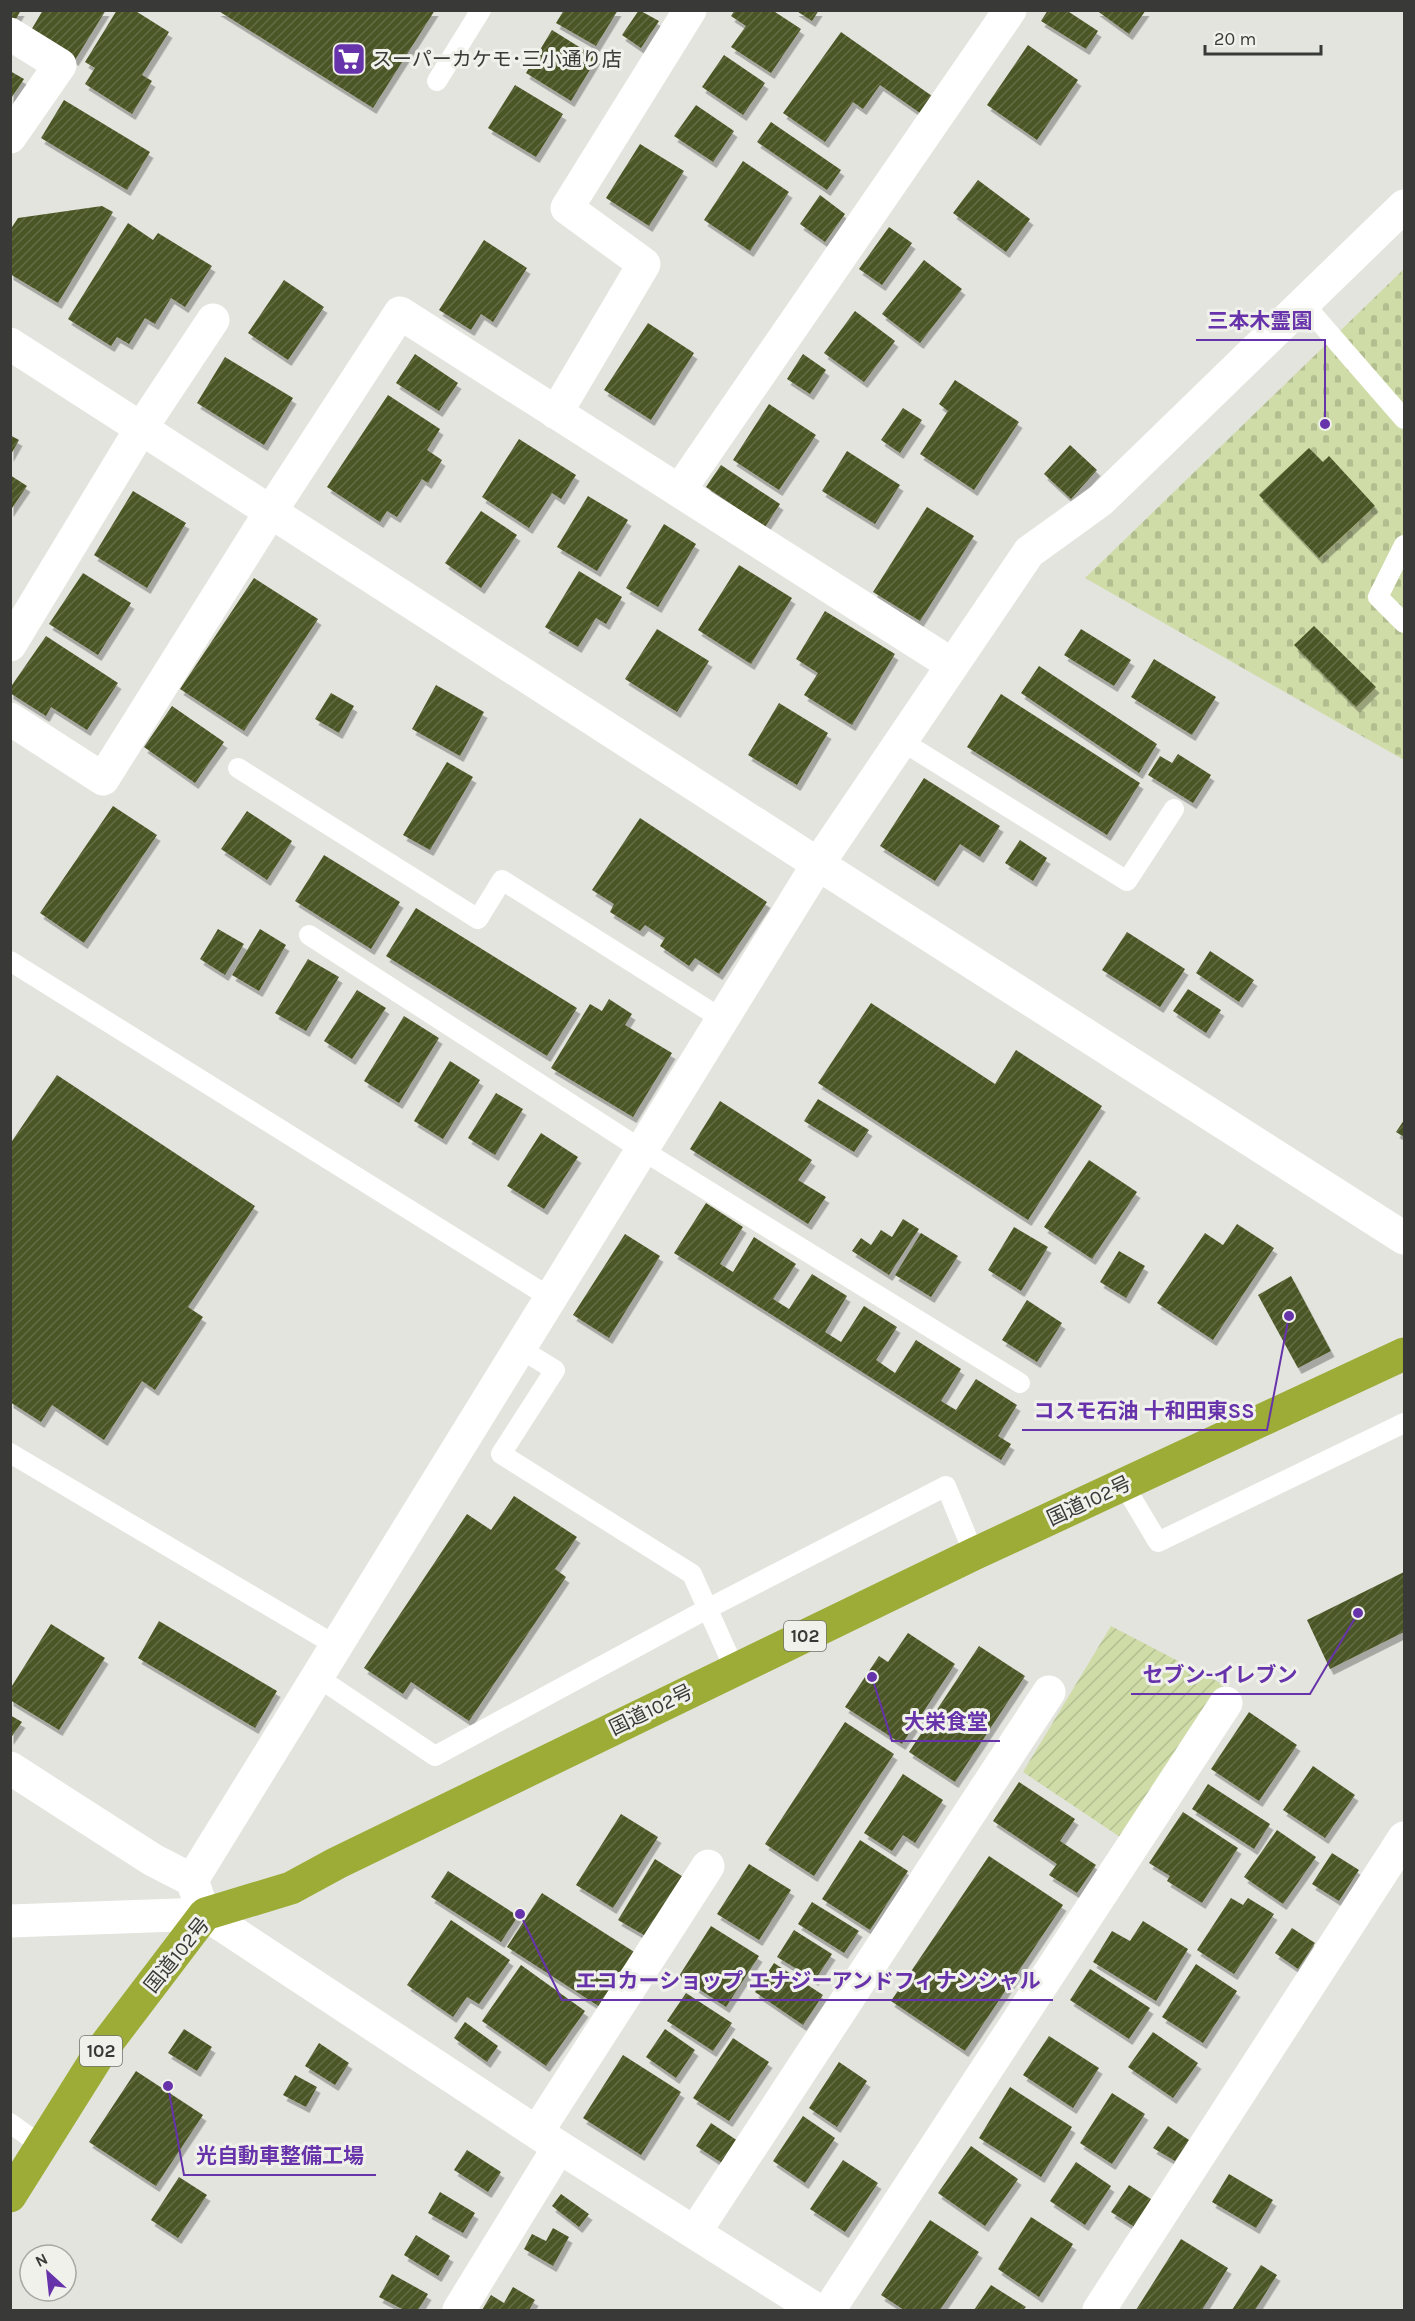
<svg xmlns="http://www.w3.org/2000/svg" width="1415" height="2321" viewBox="0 0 1415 2321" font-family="Karla,'Noto Sans JP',sans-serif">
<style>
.cemetery{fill:url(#cemetery-stones)}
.garden{fill:url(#garden-furrows)}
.building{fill:url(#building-hatch);filter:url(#shadow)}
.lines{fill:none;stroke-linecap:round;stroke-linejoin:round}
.service{stroke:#fff;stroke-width:20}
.minor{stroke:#fff;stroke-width:33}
.tertiary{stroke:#fff;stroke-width:33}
.trunk{stroke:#9cac36;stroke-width:33}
.labels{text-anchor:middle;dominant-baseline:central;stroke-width:6;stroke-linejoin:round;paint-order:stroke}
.shield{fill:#f0f1eb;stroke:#70716e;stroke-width:1.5}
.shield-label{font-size:18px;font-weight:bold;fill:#393a38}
.poi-label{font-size:20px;fill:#393a38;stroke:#f0f1eb;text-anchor:start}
.street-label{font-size:20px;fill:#393a38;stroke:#f0f1eb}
.leader{fill:none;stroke:#6733aa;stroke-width:2}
.callout-dot{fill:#6733aa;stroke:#f0f1eb;stroke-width:2}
.callout-label{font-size:21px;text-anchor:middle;font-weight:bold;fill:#6733aa;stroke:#f0f1eb;stroke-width:6;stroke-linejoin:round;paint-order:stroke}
</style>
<defs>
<pattern id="cemetery-stones" width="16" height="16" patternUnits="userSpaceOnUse" patternTransform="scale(1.5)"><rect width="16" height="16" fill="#cfdca7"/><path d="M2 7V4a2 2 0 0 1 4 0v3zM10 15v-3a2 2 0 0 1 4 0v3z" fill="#b2be90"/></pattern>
<pattern id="garden-furrows" width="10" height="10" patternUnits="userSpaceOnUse" patternTransform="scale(1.5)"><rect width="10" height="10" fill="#cfdca7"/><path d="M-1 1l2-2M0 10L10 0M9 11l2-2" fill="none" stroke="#b2be90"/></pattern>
<pattern id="building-hatch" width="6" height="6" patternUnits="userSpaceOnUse" patternTransform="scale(1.5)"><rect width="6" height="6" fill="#4c5625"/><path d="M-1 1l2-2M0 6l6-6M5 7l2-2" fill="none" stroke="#646c45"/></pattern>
<filter id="shadow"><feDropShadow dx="3.5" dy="6" stdDeviation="0" flood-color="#0004"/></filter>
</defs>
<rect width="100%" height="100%" fill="#e3e4de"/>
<path class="cemetery" d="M 1404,269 L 1404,760 L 1085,578 Z"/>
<path class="garden" d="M 1111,1626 L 1224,1685 L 1120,1837 L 1023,1772 Z"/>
<path class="building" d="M 10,10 L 21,10 L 12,26 L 10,25 Z
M 43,10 L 106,10 L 75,60 L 30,32 Z
M 117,10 L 134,10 L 169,32 L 142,75 L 152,81 L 132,114 L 85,84 L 95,68 L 85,62 Z
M 217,10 L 435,10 L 373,108 Z
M 564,10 L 618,10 L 596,46 L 556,23 Z
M 639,10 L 659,21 L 641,48 L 622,35 Z
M 735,10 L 772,10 L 801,29 L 771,73 L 731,47 L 746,26 L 731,16 Z
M 795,10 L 819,10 L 812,21 Z
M 1048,10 L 1066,10 L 1098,31 L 1086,49 L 1041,21 Z
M 1096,10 L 1146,10 L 1129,34 Z
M 552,30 L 597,58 L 571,101 L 526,73 Z
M 841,32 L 932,96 L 920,113 L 880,85 L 863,109 L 853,102 L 825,142 L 783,113 Z
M 1028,45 L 1078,80 L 1037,140 L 987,105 Z
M 724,55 L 765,83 L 743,115 L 702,87 Z
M 10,71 L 24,79 L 10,100 Z
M 515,85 L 563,114 L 536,157 L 488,128 Z
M 64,100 L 150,152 L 127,190 L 41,138 Z
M 696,105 L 734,131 L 713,162 L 674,136 Z
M 771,122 L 841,170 L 827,190 L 757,142 Z
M 640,144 L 684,171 L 649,226 L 606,198 Z
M 743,161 L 789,192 L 750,251 L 704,220 Z
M 978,180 L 1030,219 L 1006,252 L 953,213 Z
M 820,195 L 845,214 L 825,242 L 800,224 Z
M 102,206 L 113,212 L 58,303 L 10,274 L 10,230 L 18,218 Z
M 128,223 L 153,240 L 158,233 L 212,266 L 185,307 L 171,298 L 155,324 L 145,318 L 129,344 L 117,337 L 111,346 L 68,319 Z
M 889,227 L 912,243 L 882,285 L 859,269 Z
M 484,240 L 527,268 L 493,322 L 481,314 L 471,330 L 439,310 Z
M 924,260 L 962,289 L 920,343 L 882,314 Z
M 284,280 L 324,307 L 288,360 L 248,333 Z
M 855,311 L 895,341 L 864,382 L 824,353 Z
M 648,323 L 694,353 L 651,420 L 604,390 Z
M 415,354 L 458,383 L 439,411 L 396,383 Z
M 803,354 L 826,370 L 810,394 L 787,379 Z
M 225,357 L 293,398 L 264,445 L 197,403 Z
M 955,380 L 1019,422 L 974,490 L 920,454 L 948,411 L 939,404 Z
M 388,395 L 440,429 L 427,450 L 442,460 L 428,483 L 422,479 L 397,517 L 387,511 L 380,522 L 327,487 Z
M 769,404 L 816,435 L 779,490 L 733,460 Z
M 903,408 L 922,420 L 900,453 L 881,440 Z
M 10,435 L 19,440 L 10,456 Z
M 519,439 L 576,475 L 561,499 L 552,493 L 529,528 L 482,497 Z
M 1070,445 L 1097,470 L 1071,499 L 1044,474 Z
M 1309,448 L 1323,462 L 1329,456 L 1375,506 L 1319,558 L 1259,495 Z
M 847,451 L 900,485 L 875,524 L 822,491 Z
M 721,465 L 780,504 L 765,527 L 706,487 Z
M 10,475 L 27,486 L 10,511 Z
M 133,491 L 186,523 L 147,588 L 94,555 Z
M 588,496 L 628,520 L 597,571 L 557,547 Z
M 927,507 L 974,536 L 920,621 L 873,592 Z
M 481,511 L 517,535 L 481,588 L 445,563 Z
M 664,524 L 696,544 L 658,607 L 626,588 Z
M 739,565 L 792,598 L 751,664 L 698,630 Z
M 579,571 L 622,597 L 606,624 L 596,618 L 578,647 L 545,627 Z
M 83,573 L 131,603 L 98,655 L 49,624 Z
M 254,578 L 318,619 L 244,731 L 180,689 Z
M 825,611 L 895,654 L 852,725 L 804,695 L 818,673 L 796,659 Z
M 1314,626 L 1376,687 L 1356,707 L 1294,645 Z
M 657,629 L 709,661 L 677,712 L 625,679 Z
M 1081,629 L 1131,660 L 1114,686 L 1064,655 Z
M 46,636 L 118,683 L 87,730 L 51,707 L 46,716 L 10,693 L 10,688 Z
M 1154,659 L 1216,697 L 1192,735 L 1131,697 Z
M 1039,666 L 1157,744 L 1139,773 L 1021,693 Z
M 436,685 L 484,712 L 460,756 L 412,729 Z
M 331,693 L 354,706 L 339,733 L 315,719 Z
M 1001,694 L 1140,783 L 1107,835 L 967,747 Z
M 779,703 L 828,733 L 797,785 L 748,755 Z
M 172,706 L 224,742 L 195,783 L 144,747 Z
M 1178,754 L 1211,775 L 1193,803 L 1148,775 L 1160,756 L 1172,763 Z
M 447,762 L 473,777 L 430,850 L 403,835 Z
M 924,778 L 1000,826 L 980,857 L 960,844 L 935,881 L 880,846 Z
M 113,806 L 157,835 L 84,943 L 40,913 Z
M 247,811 L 292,841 L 267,880 L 221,849 Z
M 640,818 L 767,902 L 719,974 L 695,958 L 689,966 L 660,946 L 665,938 L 645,925 L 640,931 L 610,912 L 614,904 L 592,890 Z
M 1020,840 L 1047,858 L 1033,881 L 1005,863 Z
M 324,855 L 400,902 L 371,949 L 295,901 Z
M 416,908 L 577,1008 L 547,1056 L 386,956 Z
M 218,929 L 244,944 L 225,975 L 200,959 Z
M 260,929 L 286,945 L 259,991 L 232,975 Z
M 1127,932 L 1185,969 L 1160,1007 L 1102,970 Z
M 1210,951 L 1254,980 L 1239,1002 L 1196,973 Z
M 308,959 L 339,977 L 306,1031 L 275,1013 Z
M 1188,989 L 1221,1010 L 1206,1033 L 1173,1011 Z
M 357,990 L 386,1008 L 352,1059 L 324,1041 Z
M 609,999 L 632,1014 L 625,1025 L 672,1053 L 633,1117 L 551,1068 L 590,1004 L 602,1011 Z
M 871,1003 L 995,1084 L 1016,1050 L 1102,1106 L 1028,1220 L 818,1083 Z
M 404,1016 L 439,1038 L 399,1103 L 364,1081 Z
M 450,1061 L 480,1080 L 443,1139 L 414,1121 Z
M 57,1075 L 255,1206 L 188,1307 L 203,1317 L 155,1390 L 142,1381 L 104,1440 L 52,1405 L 41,1422 L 10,1402 L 10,1144 Z
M 496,1093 L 523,1109 L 495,1155 L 468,1138 Z
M 818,1099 L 869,1130 L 854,1152 L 804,1121 Z
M 720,1101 L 812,1160 L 798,1180 L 826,1197 L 808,1224 L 690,1149 Z
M 1404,1120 L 1404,1137 L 1396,1132 Z
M 541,1133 L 578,1157 L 544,1209 L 507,1186 Z
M 1089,1160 L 1137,1192 L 1092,1259 L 1044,1227 Z
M 706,1203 L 743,1227 L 720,1264 L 733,1272 L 754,1237 L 796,1264 L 773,1299 L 789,1309 L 812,1274 L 847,1296 L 825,1332 L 841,1342 L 864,1306 L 897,1327 L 876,1360 L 895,1373 L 916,1340 L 961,1369 L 941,1401 L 956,1410 L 976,1379 L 1017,1405 L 998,1436 L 1011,1444 L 1001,1460 L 674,1253 Z
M 903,1219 L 919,1229 L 889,1275 L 852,1251 L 861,1238 L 871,1245 L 881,1230 L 892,1237 Z
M 1237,1224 L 1274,1248 L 1213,1340 L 1157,1303 L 1205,1233 L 1223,1245 Z
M 1014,1227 L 1048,1247 L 1021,1291 L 988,1270 Z
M 921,1233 L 958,1256 L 931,1297 L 895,1275 Z
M 625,1234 L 660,1256 L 609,1338 L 573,1315 Z
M 1119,1251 L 1145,1266 L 1126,1298 L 1100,1282 Z
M 1291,1276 L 1331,1351 L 1298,1368 L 1258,1295 Z
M 1027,1300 L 1062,1323 L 1037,1362 L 1002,1340 Z
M 514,1496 L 577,1537 L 555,1569 L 566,1577 L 469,1721 L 411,1682 L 403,1694 L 364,1668 L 467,1514 L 491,1530 Z
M 1404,1572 L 1404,1632 L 1330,1669 L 1307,1620 Z
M 159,1621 L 277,1691 L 255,1728 L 138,1658 Z
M 51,1624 L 105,1658 L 59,1730 L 10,1700 L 10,1689 Z
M 908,1633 L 955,1664 L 902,1744 L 845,1707 L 879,1656 L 888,1662 Z
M 979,1646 L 1025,1676 L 955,1782 L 909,1752 Z
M 1249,1712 L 1297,1745 L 1259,1801 L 1211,1769 Z
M 10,1715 L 22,1722 L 10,1739 Z
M 845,1722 L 894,1754 L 814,1876 L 765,1844 Z
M 1313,1766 L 1355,1795 L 1325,1838 L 1283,1810 Z
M 903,1774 L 943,1800 L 915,1843 L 903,1835 L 892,1851 L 864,1833 Z
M 1019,1782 L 1075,1819 L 1060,1841 L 1096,1865 L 1077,1893 L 1049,1875 L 1057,1864 L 993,1821 Z
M 1208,1784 L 1270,1824 L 1254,1849 L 1192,1809 Z
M 1183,1812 L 1238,1848 L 1202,1903 L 1167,1881 L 1170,1876 L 1149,1863 Z
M 621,1814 L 658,1837 L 613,1908 L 576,1885 Z
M 1277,1830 L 1316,1857 L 1283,1904 L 1244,1877 Z
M 860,1840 L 908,1871 L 870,1930 L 822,1899 Z
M 1332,1853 L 1359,1870 L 1339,1901 L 1312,1884 Z
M 989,1856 L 1063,1905 L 965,2051 L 891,2001 Z
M 655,1859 L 685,1878 L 649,1938 L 618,1920 Z
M 749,1864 L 791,1890 L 759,1940 L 717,1914 Z
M 448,1871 L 518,1916 L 501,1942 L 431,1897 Z
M 542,1893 L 639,1955 L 603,2009 L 507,1947 Z
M 1231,1898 L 1243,1905 L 1248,1898 L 1274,1914 L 1234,1974 L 1197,1950 Z
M 812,1902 L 859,1931 L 844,1953 L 798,1924 Z
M 451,1920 L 510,1960 L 479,2004 L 467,1997 L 453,2017 L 407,1985 Z
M 1143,1921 L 1188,1949 L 1156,2001 L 1093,1962 L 1112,1931 L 1130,1941 Z
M 711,1926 L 759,1956 L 726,2007 L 679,1976 Z
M 1292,1928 L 1315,1943 L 1298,1969 L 1275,1953 Z
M 794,1930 L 832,1954 L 815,1980 L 777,1957 Z
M 774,1963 L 823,1995 L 803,2025 L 755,1992 Z
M 1196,1964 L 1237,1991 L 1203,2043 L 1162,2017 Z
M 521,1965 L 585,2011 L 546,2066 L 482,2021 Z
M 1090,1969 L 1150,2008 L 1129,2039 L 1070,2000 Z
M 686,1993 L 732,2023 L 713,2051 L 667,2021 Z
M 465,2022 L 498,2046 L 487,2062 L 454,2038 Z
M 184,2029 L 212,2047 L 197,2071 L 168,2053 Z
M 665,2029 L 695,2050 L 676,2078 L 646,2057 Z
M 1153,2032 L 1198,2063 L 1173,2098 L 1128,2067 Z
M 1049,2036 L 1099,2068 L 1073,2108 L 1023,2075 Z
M 733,2038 L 769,2062 L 729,2121 L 693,2098 Z
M 319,2043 L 349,2063 L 335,2085 L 305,2066 Z
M 623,2055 L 681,2092 L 641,2155 L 583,2118 Z
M 839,2062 L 867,2081 L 837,2127 L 809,2108 Z
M 136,2071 L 203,2115 L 156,2186 L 89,2142 Z
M 295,2075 L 317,2087 L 306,2107 L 283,2095 Z
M 1010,2087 L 1072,2127 L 1041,2177 L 979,2138 Z
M 1112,2093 L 1145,2114 L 1112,2164 L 1080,2143 Z
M 803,2116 L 835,2138 L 805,2183 L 773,2161 Z
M 711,2123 L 738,2141 L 722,2163 L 696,2146 Z
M 1168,2126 L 1189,2140 L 1175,2161 L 1153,2148 Z
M 971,2146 L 1018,2179 L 985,2226 L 938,2193 Z
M 467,2150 L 501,2172 L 488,2192 L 454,2170 Z
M 843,2160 L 878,2183 L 845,2232 L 810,2209 Z
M 1076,2162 L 1111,2186 L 1085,2225 L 1050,2201 Z
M 1229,2174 L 1273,2200 L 1256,2228 L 1212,2202 Z
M 179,2177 L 207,2195 L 178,2238 L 151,2220 Z
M 1129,2185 L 1154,2201 L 1136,2228 L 1111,2212 Z
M 440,2192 L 475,2213 L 463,2233 L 428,2213 Z
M 561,2194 L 589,2214 L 579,2227 L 552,2206 Z
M 1031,2217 L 1073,2244 L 1039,2297 L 998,2269 Z
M 930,2220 L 979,2252 L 940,2310 L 904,2310 L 881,2295 Z
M 553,2228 L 569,2237 L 553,2266 L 524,2249 L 532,2234 L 546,2241 Z
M 416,2235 L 450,2256 L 438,2276 L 404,2255 Z
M 1181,2239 L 1228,2268 L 1202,2310 L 1136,2310 Z
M 1261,2265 L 1277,2275 L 1255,2310 L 1232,2310 Z
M 392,2274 L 428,2294 L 418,2310 L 404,2310 L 379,2297 Z
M 991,2285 L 1026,2307 L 1023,2310 L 974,2310 Z
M 513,2287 L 535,2300 L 529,2310 L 482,2310 L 491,2295 L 504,2303 Z"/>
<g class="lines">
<path class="service" d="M 437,81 L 481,10
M 1304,304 L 1404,419
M 1404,545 L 1378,597 L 1404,623
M 900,740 L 1127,881 L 1174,809
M 238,768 L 478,919 L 502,880 L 722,1019
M 309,935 L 642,1150 L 1020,1383
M 10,961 L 551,1298
M 519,1348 L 555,1370 L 501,1454 L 692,1574 L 735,1670
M 10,1453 L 335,1645
M 1124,1485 L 1158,1542 L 1404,1423
M 316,1676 L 435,1756 L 707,1609 L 946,1486 L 974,1554
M 10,2123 L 42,2146"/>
<path class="minor" d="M 10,34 L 60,65 L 10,137
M 556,413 L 644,264 L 567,208 L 690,10
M 679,491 L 1010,10
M 10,645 L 142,427 L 213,320
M 10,719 L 103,779 L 271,511 L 400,313 L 951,664
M 10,1768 L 153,1860 L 192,1880 L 199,1900
M 192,1880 L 818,864 L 1029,552 L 1101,500 L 1404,206
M 537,2132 L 708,1866
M 695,2232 L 1049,1692
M 459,2310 L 559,2147
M 829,2310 L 1226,1703
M 1099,2310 L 1404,1838"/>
<path class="tertiary" d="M 10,344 L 818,864 L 1404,1238
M 10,1921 L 205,1914 L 559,2147 L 817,2310"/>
<path class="trunk" d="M 10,2196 L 101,2051 L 205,1914 L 291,1888 L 337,1863 L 974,1554 L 1404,1354"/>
</g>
<defs>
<symbol id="supermarket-square" viewBox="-11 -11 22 22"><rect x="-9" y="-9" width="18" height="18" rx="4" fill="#6733aa" stroke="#f0f1eb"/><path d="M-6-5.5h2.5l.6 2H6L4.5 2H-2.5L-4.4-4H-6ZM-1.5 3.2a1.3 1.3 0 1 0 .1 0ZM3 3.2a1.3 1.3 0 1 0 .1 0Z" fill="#fff"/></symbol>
</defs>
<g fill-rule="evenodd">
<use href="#supermarket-square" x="330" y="40" width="38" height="38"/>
</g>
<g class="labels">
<g class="shield">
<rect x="784" y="1621" width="42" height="30" rx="4.5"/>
<rect x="80" y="2036" width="42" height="30" rx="4.5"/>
</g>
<g class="shield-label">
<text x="805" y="1636">102</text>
<text x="101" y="2051">102</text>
</g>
<g class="poi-label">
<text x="372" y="59">スーパーカケモ･三小通り店</text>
</g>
<g class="street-label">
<text transform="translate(1089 1501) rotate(-25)">国道102号</text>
<text transform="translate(651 1710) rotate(-26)">国道102号</text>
<text transform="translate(177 1955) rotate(-51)">国道102号</text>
</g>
</g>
<path class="leader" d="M1325 424L1325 340H1196M1289 1316L1267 1430H1022M1358 1613L1310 1694H1131M872 1677L892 1741H1000M520 1914L562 2000H1053M168 2086L184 2175H376"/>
<g class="callout-dot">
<circle cx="1325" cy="424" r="6"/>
<circle cx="1289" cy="1316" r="6"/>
<circle cx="1358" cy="1613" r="6"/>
<circle cx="872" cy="1677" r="6"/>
<circle cx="520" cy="1914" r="6"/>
<circle cx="168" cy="2086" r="6"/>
</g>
<g class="callout-label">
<text x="1260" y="328">三本木霊園</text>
<text x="1144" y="1418">コスモ石油 十和田東SS</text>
<text x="1220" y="1682">セブン-イレブン</text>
<text x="946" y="1729">大栄食堂</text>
<text x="808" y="1988">エコカーショップ エナジーアンドフィナンシャル</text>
<text x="280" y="2163">光自動車整備工場</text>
</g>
<rect width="1415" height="2321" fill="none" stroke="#393a38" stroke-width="24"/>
<g transform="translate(48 2273) rotate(333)"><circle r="28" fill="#f0f1eb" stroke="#a7a8a3" stroke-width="1.5"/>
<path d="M0-4.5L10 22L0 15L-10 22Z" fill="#6733aa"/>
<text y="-9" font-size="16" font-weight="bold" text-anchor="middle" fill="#393a38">N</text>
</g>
<path d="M1205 45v9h116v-9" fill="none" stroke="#393a38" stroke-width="3"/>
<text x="1214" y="45" font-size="18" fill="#393a38" stroke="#f0f1eb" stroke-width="4.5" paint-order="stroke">20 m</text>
</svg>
